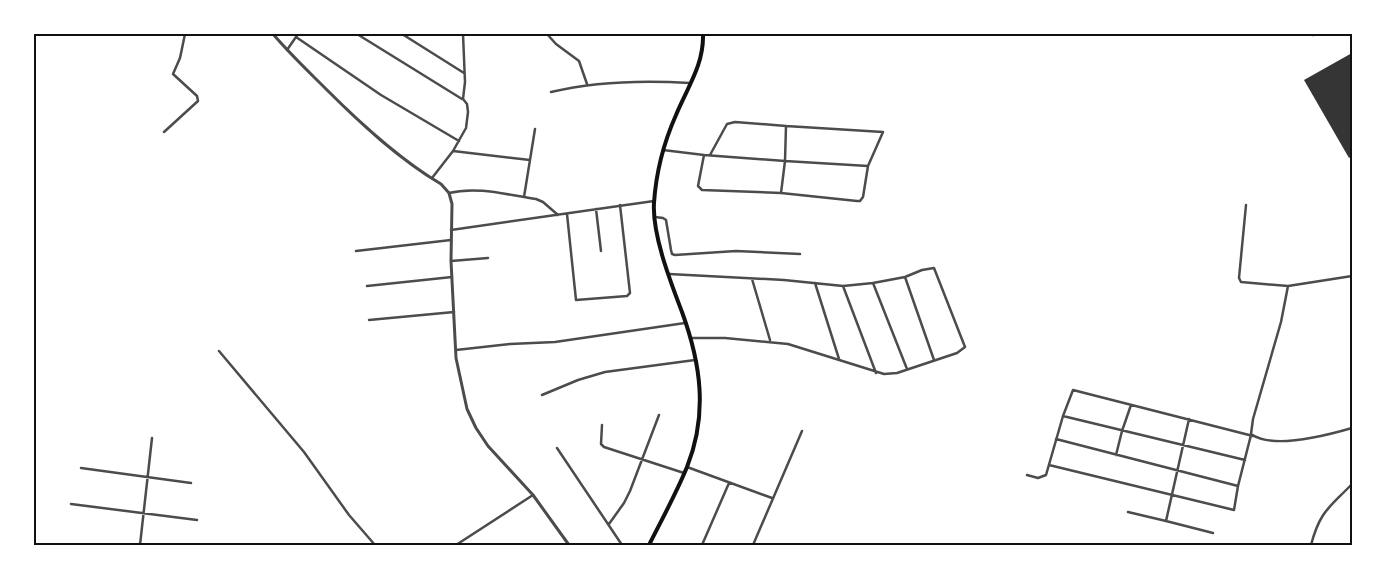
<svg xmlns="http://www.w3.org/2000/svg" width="1386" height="579" viewBox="0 0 1386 579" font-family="'Fira Sans Condensed',sans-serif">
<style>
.building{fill:#353535}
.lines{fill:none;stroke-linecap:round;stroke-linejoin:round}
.minor{stroke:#4c4c4c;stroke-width:2.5}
.tertiary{stroke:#4c4c4c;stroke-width:3}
.secondary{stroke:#111;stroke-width:4}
.neatline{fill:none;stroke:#111;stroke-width:2}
</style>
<rect width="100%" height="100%" fill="#fff"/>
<path class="building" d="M 1352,53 L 1352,156 L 1349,158 L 1304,80 Z"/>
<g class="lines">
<path class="minor" d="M 357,34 L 462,99
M 402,34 L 464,73
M 547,34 L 556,44 L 579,61 L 587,84
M 1313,35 L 1316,34
M 296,37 L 381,95 L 459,141
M 287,50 L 298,34
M 551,92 C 597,81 643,80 690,83
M 786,126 L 883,132 L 868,166
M 164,132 L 198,101 L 197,96 L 173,74 L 180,58 L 185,34
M 663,150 L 704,155
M 453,151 L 530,160
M 710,155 L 727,124 L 735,122 L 786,126 L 785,161 L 868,166 L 863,197 L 860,201 L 857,201 L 781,193 L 702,190 L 698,186 L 704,155 L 785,161 L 781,193
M 432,178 L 453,151 L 466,128 L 468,112 L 467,104 L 463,99 L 465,82 L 463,34
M 449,193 C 477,186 508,195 536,199 L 543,202 L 558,215
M 524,197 L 535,129
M 1246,205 L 1239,278 L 1241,282 L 1288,286 L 1352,276
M 596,209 L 601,251
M 567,214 L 576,300 L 627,296 L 630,293 L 620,205
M 655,217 L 663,218 L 666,220 L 671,250 L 672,254 L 675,255 L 736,251 L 800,254
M 451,230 L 654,201
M 356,251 L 451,240
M 451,261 L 488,258
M 669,274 L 784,280 L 843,286 L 873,283 L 905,277 L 922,270 L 934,268 L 965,347 L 957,353 L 897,373 L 884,374 L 788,344 L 725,338 L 692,338
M 905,277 L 934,360
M 752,279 L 770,340
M 815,283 L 839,359
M 873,283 L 907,369
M 367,286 L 452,277
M 843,286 L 876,373
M 1288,286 L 1281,322 L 1253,419 L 1251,434 C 1273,450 1328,435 1352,428
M 369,320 L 454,312
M 456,350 L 510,344 L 555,342 L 685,323
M 219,351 L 304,452 L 349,515 L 375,545
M 542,395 L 578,380 L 605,372 L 695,360
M 1063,416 L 1245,460
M 602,425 L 601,444 L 604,447 L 684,473
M 1056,439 L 1238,486
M 557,448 L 622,545
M 1116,455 L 1122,431 L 1131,405
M 1049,465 L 1234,510 L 1238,486 L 1251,435
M 687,467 L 772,498
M 81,468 L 191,483
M 1027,475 L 1038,478 L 1046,475 L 1063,416 L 1073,390 L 1253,436
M 71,504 L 197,520
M 1128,512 L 1166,521 L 1189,419
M 1166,521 L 1213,533
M 609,524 L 624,503 L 630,491 L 659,415
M 140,545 L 152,438
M 456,545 L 533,495
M 702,545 L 729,483
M 753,545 L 802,431
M 1311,545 C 1320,511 1329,508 1352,484"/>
<path class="tertiary" d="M 273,34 C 290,54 308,71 326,89 C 361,124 399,159 441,184 L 449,193 L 452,204 L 451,261 L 456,358 L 467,409 L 476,428 L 488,446 L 533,495 L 569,545"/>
<path class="secondary" d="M 649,545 C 662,519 676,494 687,467 C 708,414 701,364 682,312 C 671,283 652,235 654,203 C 656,173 664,142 676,115 C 687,88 704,65 703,34"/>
</g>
<rect width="1386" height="579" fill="none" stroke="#ffffff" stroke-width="70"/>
<rect x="35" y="35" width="1316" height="509" class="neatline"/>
</svg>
